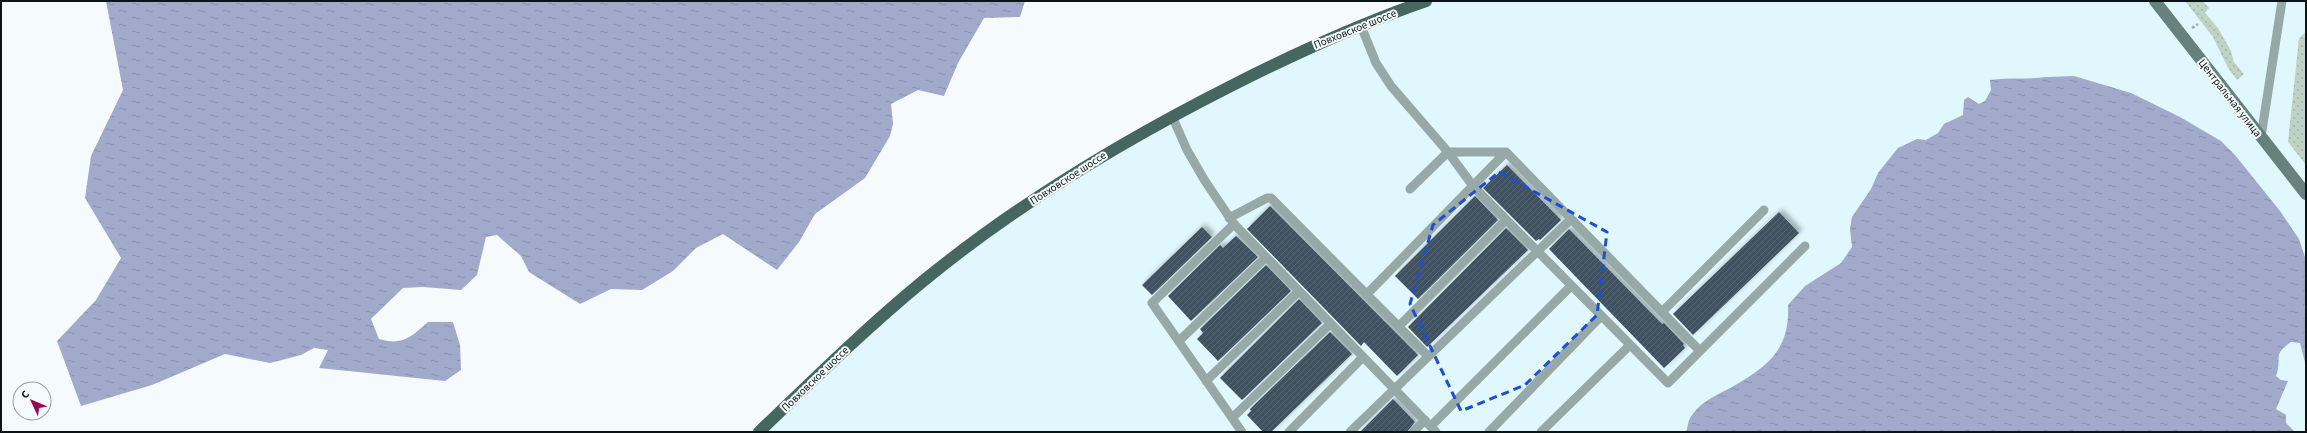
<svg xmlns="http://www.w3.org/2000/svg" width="2307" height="433" viewBox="0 0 2307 433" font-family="'Source Sans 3',sans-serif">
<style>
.built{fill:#e0f7fd}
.grass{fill:url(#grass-dots)}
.water{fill:url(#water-ripples)}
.building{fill:url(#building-hatch);filter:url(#shadow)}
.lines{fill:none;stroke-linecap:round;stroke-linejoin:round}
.path{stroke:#a1a8ab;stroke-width:2.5;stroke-dasharray:3 2;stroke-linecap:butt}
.lane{stroke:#97a9a6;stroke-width:9}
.secondary{stroke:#67827e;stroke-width:12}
.primary{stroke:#456661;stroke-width:12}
.marked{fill:none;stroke:#1d4ed8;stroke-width:3;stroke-dasharray:8 5;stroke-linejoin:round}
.labels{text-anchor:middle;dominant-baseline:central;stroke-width:4;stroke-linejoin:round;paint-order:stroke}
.street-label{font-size:11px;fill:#0a1417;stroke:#f5fbfd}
</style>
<defs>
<pattern id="grass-dots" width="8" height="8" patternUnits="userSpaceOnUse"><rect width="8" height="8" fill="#bfd3c5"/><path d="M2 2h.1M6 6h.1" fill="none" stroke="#a3b4a8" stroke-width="1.8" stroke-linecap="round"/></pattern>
<pattern id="water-ripples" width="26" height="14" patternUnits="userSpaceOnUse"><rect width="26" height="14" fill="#a1aaca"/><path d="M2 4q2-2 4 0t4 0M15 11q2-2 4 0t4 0" fill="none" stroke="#8991ad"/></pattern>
<pattern id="building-hatch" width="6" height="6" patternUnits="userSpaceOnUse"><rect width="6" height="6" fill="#40515f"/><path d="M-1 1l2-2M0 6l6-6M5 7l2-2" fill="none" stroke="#586671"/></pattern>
<filter id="shadow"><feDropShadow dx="3.5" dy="-3.5" stdDeviation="2" flood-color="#0004"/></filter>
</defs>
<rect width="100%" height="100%" fill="#f5fbfd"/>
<path class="built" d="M 1426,1 L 2306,1 L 2306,432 L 759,432 L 983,235 L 1172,116 Z"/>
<path class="grass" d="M 2185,1 L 2203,1 L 2209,8 L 2205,13 L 2218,28 L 2231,51 L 2234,62 L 2244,74 L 2237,80 L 2228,68 L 2213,37 Z
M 2306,32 L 2306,165 L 2288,142 L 2299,38 Z"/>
<path class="water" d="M 106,1 L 1025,1 L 1020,17 L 984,18 L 958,63 L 944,96 L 918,90 L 891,104 L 893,124 L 890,136 L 865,178 L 815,214 L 799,242 L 777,270 L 723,234 L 696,248 L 673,271 L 642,290 L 611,289 L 580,304 L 529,272 L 521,256 L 497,235 L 486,237 L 477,275 L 461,290 L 423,287 L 403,288 L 371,319 L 379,339 C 402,346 411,337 428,322 L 453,322 L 460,345 L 461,370 L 445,381 L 319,368 L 328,350 L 314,348 L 301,355 L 270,363 L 225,354 L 152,385 L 81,406 L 57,341 L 96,300 L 121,258 L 85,198 L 91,156 L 123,90 Z
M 2046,77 L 2074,76 L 2131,93 L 2180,117 L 2221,141 L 2235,155 L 2280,211 L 2299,239 L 2306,260 L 2306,366 L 2300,343 L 2291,342 C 2271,356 2283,357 2276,376 L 2281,380 L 2288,381 L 2276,409 L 2286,415 L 2286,423 L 2295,432 L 1686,432 C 1688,427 1688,419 1692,415 C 1702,401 1717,395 1732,387 C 1768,366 1790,350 1788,305 L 1805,286 L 1841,263 L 1852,247 L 1850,229 L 1852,217 L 1871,189 L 1878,173 L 1898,148 L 1917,139 L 1926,140 L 1938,133 L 1944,124 L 1963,115 L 1964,100 L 1968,97 L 1979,104 L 1985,101 L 1991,90 L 1990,80 C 2009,77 2027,80 2046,77 Z"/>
<path class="building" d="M 1507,165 L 1561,220 L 1540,240 L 1539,239 L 1536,241 L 1483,188 Z
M 1475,196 L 1498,220 L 1418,299 L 1395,276 Z
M 1270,206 L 1418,355 L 1397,376 L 1364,342 L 1361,346 L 1247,229 Z
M 1779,212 L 1799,233 L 1693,335 L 1673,314 Z
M 1202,227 L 1212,237 L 1152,295 L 1142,285 Z
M 1506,228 L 1528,250 L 1427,347 L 1408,327 Z
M 1569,229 L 1662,324 L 1664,323 L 1684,344 L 1683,345 L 1685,348 L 1664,368 L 1549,249 Z
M 1236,236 L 1258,257 L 1191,321 L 1168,296 L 1220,245 L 1223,248 Z
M 1266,265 L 1291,291 L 1218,361 L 1197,339 L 1203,333 L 1200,329 Z
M 1299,299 L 1322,323 L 1242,400 L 1220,378 Z
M 1330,332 L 1352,354 L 1271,432 L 1263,432 L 1247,415 L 1251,411 L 1250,409 Z
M 1393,399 L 1415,422 L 1407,432 L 1360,432 Z"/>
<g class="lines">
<path class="path" d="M 2192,28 L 2198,24"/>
<path class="lane" d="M 1361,26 L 1376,63 L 1391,86 L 1448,152 L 1473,186 L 1668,383 L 1805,246
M 1172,116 L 1187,150 L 1205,181 L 1234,224 L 1436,432
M 2261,137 L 2282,1
M 1410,189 L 1448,152 L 1506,152 L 1700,351
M 1229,218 L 1267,198 L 1271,198 L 1428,356
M 1234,224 L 1152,303 L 1242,432
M 1367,294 L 1506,152
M 1662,312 L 1764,210
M 1399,326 L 1506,220
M 1179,341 L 1265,258
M 1206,381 L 1298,292
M 1232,418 L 1330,324
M 1431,426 L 1571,286
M 1289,432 L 1363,357
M 1350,432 L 1571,219
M 1413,432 L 1425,420
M 1489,432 L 1601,316
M 1541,432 L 1630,345"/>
<path class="secondary" d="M 2155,1 L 2306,194"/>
<path class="primary" d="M 759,432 C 812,381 865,329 922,282 C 1017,204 1122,141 1231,86 C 1294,54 1359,24 1426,1"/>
</g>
<path class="marked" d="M 1499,172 L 1607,232 L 1597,315 L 1525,385 L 1461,411 L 1410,304 L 1433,225 Z"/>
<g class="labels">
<g class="street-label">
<text transform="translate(1355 29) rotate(-22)">Повховское шоссе</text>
<text transform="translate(2230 98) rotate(52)">Центральная улица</text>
<text transform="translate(1068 178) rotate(-33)">Повховское шоссе</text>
<text transform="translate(815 379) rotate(-44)">Повховское шоссе</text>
</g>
</g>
<rect width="2307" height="433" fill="none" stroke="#0a1417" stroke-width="4"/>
<g transform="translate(32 401) rotate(314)"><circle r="19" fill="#f5fbfd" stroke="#979fa1"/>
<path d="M0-3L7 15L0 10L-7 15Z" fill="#9c0552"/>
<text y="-6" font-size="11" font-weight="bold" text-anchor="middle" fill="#0a1417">С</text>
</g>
</svg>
